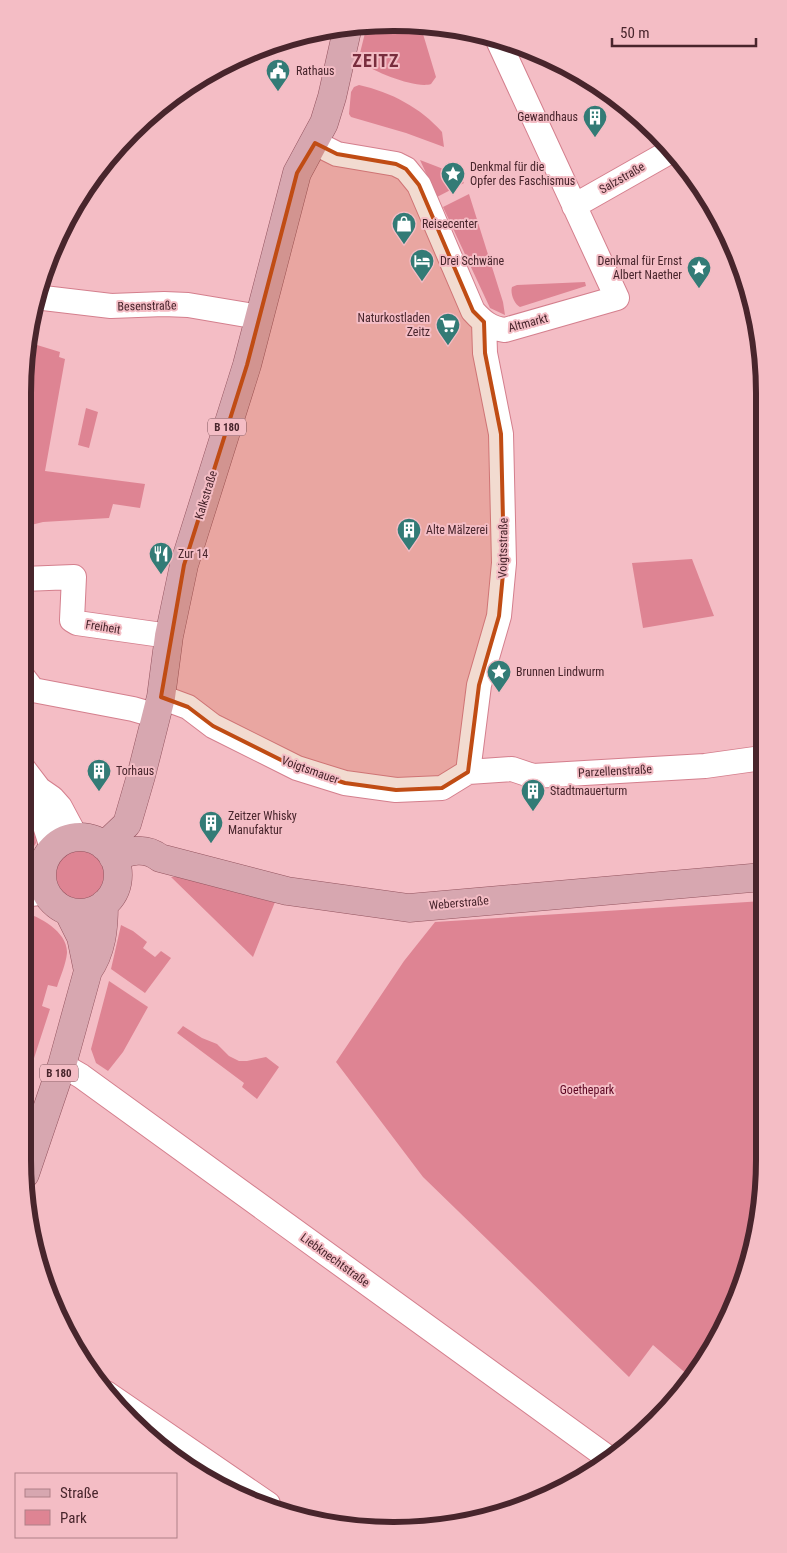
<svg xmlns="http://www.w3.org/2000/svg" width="787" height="1553" viewBox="0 0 787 1553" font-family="'Roboto Condensed',sans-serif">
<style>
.green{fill:#de8493}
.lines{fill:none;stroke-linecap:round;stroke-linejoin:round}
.minor-casing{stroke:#d47f8d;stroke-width:26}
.major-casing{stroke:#94545f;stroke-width:29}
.minor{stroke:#fff;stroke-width:24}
.major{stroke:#d7a7b0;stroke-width:28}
.marked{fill:#c04c14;fill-opacity:0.2;stroke:#c04c14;stroke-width:4;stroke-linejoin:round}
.labels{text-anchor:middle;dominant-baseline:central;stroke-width:4;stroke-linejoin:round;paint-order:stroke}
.shield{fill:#f4bdc5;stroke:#7c535a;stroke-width:1}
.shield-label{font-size:11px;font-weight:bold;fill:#48252c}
.poi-label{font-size:12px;fill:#48252c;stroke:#f4bdc5;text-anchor:start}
.street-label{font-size:12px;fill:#48252c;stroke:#f4bdc5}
.park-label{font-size:12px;fill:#5d0723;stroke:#f4bdc5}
.district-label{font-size:18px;font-weight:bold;letter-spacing:1px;fill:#782d3d;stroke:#f4bdc5}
.rim{fill:none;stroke:#48252c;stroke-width:6}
</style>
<rect width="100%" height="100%" fill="#f4bdc5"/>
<path class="green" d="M 420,24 L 436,77 L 431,84 C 416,89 375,72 362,63 L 360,53 L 367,25 Z
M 359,85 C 391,92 421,108 442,132 L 444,147 L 406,133 L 351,117 L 349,114 L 351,92 L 354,87 Z
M 420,160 L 459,175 L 464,183 L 437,197 Z
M 469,194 L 503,302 L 505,315 L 490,308 L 443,207 Z
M 585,282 L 586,286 L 520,307 C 514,304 510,293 512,287 L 517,285 Z
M 37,345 L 60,352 L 59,357 L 65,359 L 45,471 L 145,484 L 140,508 L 113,504 L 109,518 L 43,522 L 27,526 L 23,501 L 23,432 Z
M 86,408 L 98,412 L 89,448 L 78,445 Z
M 692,559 L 714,616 L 643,628 L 632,563 Z
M 23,798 L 31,814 L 36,843 L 29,854 L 23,857 Z
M55 875a26 26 0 1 1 52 0a26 26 0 1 1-52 0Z
M 189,876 L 275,902 L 253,957 L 171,877 Z
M 763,901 L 764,1183 L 752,1255 L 726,1323 L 689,1376 L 653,1345 L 629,1377 L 423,1177 L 336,1062 L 404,961 L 435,922 Z
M 23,912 C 39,916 68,932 67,953 C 66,964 60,977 57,987 L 48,985 L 42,1006 L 50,1009 L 23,1092 Z
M 121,925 L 133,931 L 147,942 L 143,948 L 155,957 L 161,951 L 171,958 L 145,993 L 111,969 Z
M 109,981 L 148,1007 L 123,1052 L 108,1071 L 96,1063 L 91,1049 Z
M 183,1026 L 202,1038 L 217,1044 L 229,1056 L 239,1061 L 247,1061 L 266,1057 L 279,1067 L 257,1099 L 242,1087 L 244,1083 L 177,1033 Z"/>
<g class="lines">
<defs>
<path id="minor" d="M 315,143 L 337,154 L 396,164 L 406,169 L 419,185 L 473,311 C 483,322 490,328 505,330 L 617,298 L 497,38
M 574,206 L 671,151
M 35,297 L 111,306 L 164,304 L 188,305 L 259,317
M 23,579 L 74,577 L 72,620 L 77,623 L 169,636
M 23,677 L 33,690 L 133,709 L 157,716
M 161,697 L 188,707 L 213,726 L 297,768 L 345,783 L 396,790 L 442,788 L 468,772 L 512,769 L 533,776 L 705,766 L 762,758
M 23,768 L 39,789 L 52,798 L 60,807 L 76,837
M 468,772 L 479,685 L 499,616 L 504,563 L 501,434 L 485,353 L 484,322
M 39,789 L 40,810 L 52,848
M 23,872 L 44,861
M 23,895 L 46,892
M 62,1065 L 81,1076 L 607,1457
M 106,1393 L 268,1504"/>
<path id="major" d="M42 875a38 38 0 1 1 76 0a38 38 0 1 1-76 0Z
M 104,846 L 127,824 L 141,776 L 161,697 L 169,636 L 184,565 L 247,365 L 297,173 L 324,123 L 332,97 L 348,26
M 113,857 C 130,851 145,846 160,858 L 287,891 L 409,908 L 763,877
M 88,971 C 102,951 104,928 104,904
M 25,1174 L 62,1065 L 88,971 L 81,937 L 68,911"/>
</defs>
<use href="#minor" class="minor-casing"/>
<use href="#major" class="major-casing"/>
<use href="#minor" class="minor"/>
<use href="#major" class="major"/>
</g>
<path class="marked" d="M 315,143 L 337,154 L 396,164 L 406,169 L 419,185 L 473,311 L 484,322 L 485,353 L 501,434 L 504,563 L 499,616 L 479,685 L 468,772 L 442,788 L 396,790 L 345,783 L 297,768 L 213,726 L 188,707 L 161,697 L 184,565 L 247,365 L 297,173 Z"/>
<defs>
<symbol id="civic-pin" viewBox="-11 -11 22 30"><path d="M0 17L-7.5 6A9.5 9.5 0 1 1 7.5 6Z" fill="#337b76" stroke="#f4bdc5"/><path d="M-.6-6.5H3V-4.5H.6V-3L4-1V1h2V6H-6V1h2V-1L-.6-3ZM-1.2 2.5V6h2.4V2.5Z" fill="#fff"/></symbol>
<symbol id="building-pin" viewBox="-11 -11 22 30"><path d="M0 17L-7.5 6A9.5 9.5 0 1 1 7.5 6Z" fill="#337b76" stroke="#f4bdc5"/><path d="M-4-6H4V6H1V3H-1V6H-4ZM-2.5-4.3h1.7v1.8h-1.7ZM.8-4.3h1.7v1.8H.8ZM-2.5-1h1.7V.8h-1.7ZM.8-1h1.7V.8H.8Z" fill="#fff"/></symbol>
<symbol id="sight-pin" viewBox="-11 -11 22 30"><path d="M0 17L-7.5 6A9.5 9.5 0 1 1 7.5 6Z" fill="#337b76" stroke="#f4bdc5"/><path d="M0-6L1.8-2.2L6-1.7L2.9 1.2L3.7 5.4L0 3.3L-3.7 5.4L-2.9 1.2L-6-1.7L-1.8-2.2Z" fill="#fff"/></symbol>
<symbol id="shop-pin" viewBox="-11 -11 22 30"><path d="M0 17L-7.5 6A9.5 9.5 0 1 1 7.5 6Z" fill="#337b76" stroke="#f4bdc5"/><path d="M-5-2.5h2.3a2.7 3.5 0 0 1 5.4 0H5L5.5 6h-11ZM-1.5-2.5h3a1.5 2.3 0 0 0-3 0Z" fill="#fff"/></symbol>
<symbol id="hotel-pin" viewBox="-11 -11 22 30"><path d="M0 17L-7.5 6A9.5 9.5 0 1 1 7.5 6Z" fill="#337b76" stroke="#f4bdc5"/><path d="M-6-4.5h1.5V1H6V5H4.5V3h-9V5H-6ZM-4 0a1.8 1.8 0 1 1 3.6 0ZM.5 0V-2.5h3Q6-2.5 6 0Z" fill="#fff"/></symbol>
<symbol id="supermarket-pin" viewBox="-11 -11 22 30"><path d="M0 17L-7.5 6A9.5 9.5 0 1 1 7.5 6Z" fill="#337b76" stroke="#f4bdc5"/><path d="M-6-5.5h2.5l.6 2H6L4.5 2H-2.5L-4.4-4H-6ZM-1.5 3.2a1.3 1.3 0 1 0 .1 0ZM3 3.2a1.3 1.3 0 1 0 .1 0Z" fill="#fff"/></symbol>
<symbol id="restaurant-pin" viewBox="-11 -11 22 30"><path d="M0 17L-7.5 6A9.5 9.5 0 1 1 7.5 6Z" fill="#337b76" stroke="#f4bdc5"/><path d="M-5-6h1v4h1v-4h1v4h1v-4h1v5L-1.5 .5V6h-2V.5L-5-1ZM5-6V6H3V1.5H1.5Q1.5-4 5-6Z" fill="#fff"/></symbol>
</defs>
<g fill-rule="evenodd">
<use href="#civic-pin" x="264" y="57" width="28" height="38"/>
<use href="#building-pin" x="581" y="103" width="28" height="38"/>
<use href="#sight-pin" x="439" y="160" width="28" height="38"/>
<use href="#shop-pin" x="390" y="210" width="28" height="38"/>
<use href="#hotel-pin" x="408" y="247" width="28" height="38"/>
<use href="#sight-pin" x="685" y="254" width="28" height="38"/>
<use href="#supermarket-pin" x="434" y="311" width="28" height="38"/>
<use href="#building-pin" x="395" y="516" width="28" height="38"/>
<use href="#restaurant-pin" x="147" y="540" width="28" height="38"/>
<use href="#sight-pin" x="485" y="658" width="28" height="38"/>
<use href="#building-pin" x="85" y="757" width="28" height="38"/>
<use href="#building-pin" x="519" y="777" width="28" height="38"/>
<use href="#building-pin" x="197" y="809" width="28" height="38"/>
</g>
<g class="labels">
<g class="shield">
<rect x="208" y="418.5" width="38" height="17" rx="4"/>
<rect x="40" y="1064.5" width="38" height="17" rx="4"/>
</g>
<g class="shield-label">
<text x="227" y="427">B 180</text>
<text x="59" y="1073">B 180</text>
</g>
<g class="poi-label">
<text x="296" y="71">Rathaus</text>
<text x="578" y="117" text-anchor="end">Gewandhaus</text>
<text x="470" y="167">Denkmal für die<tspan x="470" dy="14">Opfer des Faschismus</tspan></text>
<text x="422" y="224">Reisecenter</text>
<text x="440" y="261">Drei Schwäne</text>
<text x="682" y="261" text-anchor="end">Denkmal für Ernst<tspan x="682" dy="14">Albert Naether</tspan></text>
<text x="430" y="318" text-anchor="end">Naturkostladen<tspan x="430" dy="14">Zeitz</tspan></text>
<text x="426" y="530">Alte Mälzerei</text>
<text x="178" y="554">Zur 14</text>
<text x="516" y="672">Brunnen Lindwurm</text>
<text x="116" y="771">Torhaus</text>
<text x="550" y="791">Stadtmauerturm</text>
<text x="228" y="816">Zeitzer Whisky<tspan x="228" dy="14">Manufaktur</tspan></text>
</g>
<g class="street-label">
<text transform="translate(622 178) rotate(-30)">Salzstraße</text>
<text transform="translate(147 306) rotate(-1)">Besenstraße</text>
<text transform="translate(528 323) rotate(-15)">Altmarkt</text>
<text transform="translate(206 495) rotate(-73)">Kalkstraße</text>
<text transform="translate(503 548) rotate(-89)">Voigtsstraße</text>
<text transform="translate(103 627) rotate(9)">Freiheit</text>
<text transform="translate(310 770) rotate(20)">Voigtsmauer</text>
<text transform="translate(615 771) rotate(-3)">Parzellenstraße</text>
<text transform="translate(459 903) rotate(-5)">Weberstraße</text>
<text transform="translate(335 1260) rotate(36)">Liebknechtstraße</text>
</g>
<g class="park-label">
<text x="587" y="1090">Goethepark</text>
</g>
<g class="district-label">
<text x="376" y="60">ZEITZ</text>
</g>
</g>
<path d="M0 0H787V1553H0ZM393 31H394A362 362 0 0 1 756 393V1160A362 362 0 0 1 394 1522H393A362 362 0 0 1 31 1160V393A362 362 0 0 1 393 31Z" fill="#f4bdc5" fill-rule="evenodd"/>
<path class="rim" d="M393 31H394A362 362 0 0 1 756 393V1160A362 362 0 0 1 394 1522H393A362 362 0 0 1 31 1160V393A362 362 0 0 1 393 31Z"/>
<rect x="15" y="1473" width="162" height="65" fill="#f4bdc5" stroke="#af8088"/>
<rect x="25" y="1489" width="25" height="8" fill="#d7a7b0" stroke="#af8088"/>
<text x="60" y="1498" font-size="15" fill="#48252c">Straße</text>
<rect x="25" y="1510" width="25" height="15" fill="#de8493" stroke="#af8088"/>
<text x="60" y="1523" font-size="15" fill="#48252c">Park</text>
<path d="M612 38v8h144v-8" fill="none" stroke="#48252c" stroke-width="2.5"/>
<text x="620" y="38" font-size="15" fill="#48252c" stroke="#f4bdc5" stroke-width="4" paint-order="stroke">50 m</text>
</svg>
